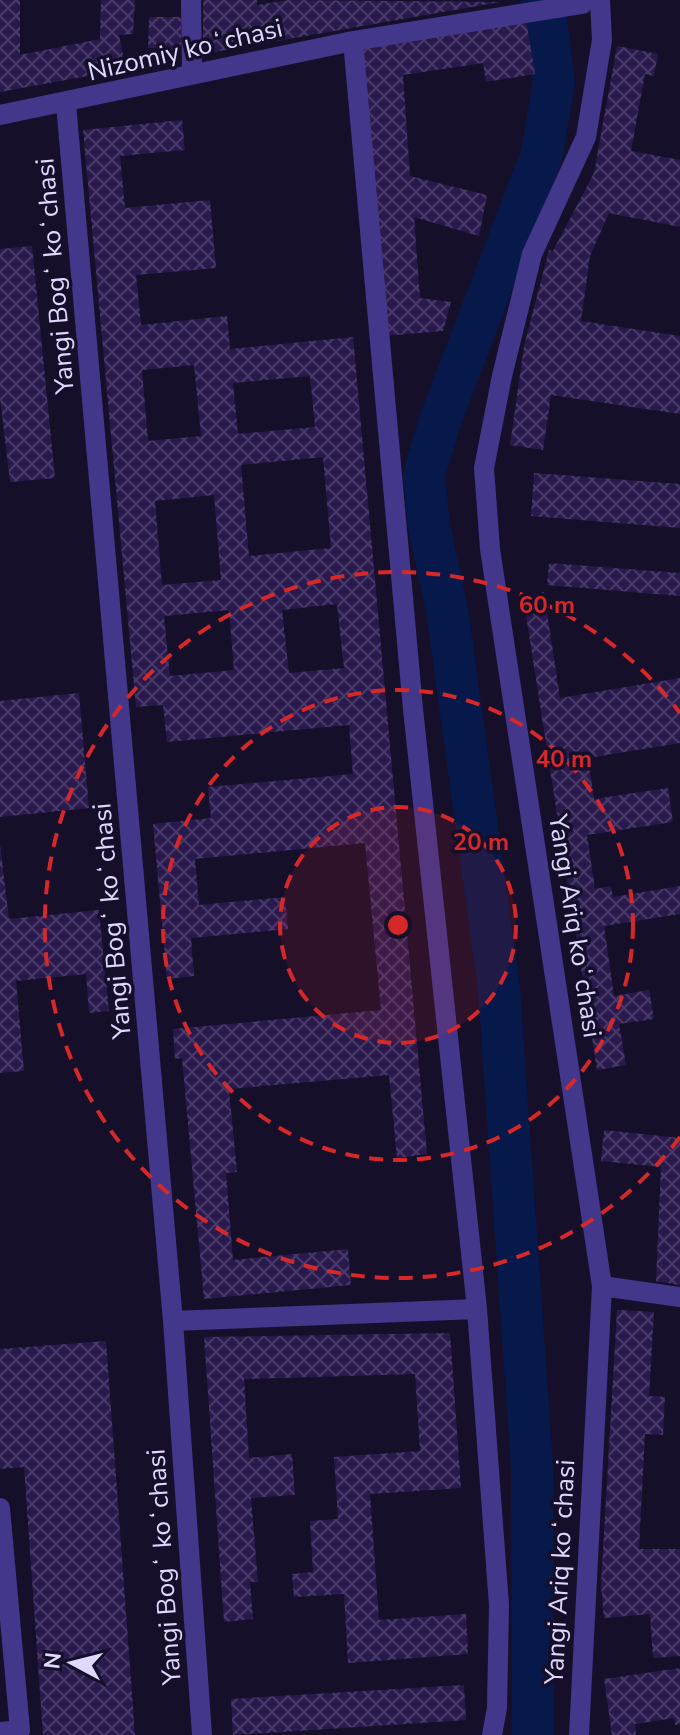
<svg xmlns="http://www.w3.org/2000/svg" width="680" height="1735" viewBox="0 0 680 1735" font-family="'Nunito Sans',sans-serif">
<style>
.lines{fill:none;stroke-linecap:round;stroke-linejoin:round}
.canal{stroke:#07194b;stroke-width:42}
.building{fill:url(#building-cross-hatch);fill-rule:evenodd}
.lane{stroke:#43378c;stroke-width:20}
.street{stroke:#43378c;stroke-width:20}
.ring{fill:none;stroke:#d62828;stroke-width:4;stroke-dasharray:14 10}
.labels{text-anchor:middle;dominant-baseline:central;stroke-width:7;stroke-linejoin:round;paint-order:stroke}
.street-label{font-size:26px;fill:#e1d8ff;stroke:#160f2a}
.centre{fill:#d62828;stroke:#160f2a;stroke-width:4}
.ring-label{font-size:24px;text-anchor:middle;font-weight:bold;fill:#d62828;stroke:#160f2a;stroke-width:7;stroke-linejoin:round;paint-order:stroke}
</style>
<defs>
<pattern id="building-cross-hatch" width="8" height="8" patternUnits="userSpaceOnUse" patternTransform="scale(2)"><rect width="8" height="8" fill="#29194d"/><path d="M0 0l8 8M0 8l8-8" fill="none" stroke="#483a68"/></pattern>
</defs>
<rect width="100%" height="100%" fill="#160f2a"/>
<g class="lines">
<path class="canal" d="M 533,1735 L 532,1466 L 499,989 L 447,610 L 429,526 L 424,475 L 440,421 L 542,154 L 554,81 L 543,0"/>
</g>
<path class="building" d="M 0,0 L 20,0 L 20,55 L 100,39 L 101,0 L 135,0 L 133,34 L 119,35 L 126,69 L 0,92 Z
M 203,0 L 257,0 L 257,5 L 289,0 L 500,2 L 203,54 Z
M 149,17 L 181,17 L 181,49 L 148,48 Z
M 526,20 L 535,74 L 486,82 L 483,63 L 403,75 L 410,176 L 487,195 L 479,236 L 414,217 L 420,298 L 451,302 L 443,331 L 384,336 L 362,44 Z
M 617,46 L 658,54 L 654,76 L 645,74 L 631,151 L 680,160 L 680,227 L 609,213 L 590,256 L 581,321 L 680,336 L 680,414 L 551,395 L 543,450 L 510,445 L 524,346 L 549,250 L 553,251 L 594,173 Z
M 182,120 L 185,150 L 120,156 L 125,208 L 210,200 L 216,268 L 136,275 L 141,325 L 227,316 L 230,349 L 353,337 L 427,1154 L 397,1158 L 389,1075 L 229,1089 L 237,1172 L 226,1173 L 233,1260 L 348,1249 L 351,1285 L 204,1299 L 182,1058 L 175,1059 L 173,1029 L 381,1010 L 365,843 L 195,859 L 199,905 L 285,897 L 288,929 L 191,938 L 194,976 L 167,979 L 153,824 L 211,818 L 208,787 L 353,774 L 349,725 L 167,742 L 163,705 L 136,707 L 83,130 ZM 194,365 L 201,436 L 148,441 L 142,370 ZM 310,376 L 315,427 L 238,434 L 233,383 ZM 323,457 L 331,548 L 249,556 L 241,465 ZM 214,495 L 221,580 L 162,585 L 155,501 ZM 337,604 L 344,668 L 289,673 L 282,610 ZM 229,610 L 234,670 L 170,676 L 164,616 Z
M 32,246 L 55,478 L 10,482 L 0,398 L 0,249 Z
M 534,473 L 680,484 L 680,528 L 531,516 Z
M 549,563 L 680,573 L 680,596 L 547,585 Z
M 544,592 L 560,698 L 680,678 L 680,743 L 588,758 L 594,799 L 668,788 L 673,822 L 587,835 L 595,889 L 611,886 L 613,897 L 680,886 L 680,914 L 604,926 L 614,996 L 649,990 L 654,1019 L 619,1024 L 626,1065 L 597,1070 L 523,596 Z
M 79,693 L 89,808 L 0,817 L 0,701 Z
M 0,845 L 9,919 L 99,910 L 109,1011 L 89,1013 L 86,974 L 16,981 L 24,1071 L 0,1073 Z
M 604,1130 L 680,1138 L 680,1285 L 656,1281 L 661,1167 L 601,1161 Z
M 617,1310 L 654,1312 L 649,1396 L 665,1397 L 663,1435 L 645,1434 L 639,1549 L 680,1549 L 680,1656 L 653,1658 L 650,1614 L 604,1618 L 601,1585 Z
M 450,1333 L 461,1488 L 370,1494 L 379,1620 L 466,1614 L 468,1654 L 348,1663 L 344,1594 L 294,1597 L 292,1574 L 313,1572 L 310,1521 L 338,1519 L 334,1457 L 420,1451 L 415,1374 L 244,1379 L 249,1458 L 292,1454 L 295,1495 L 251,1498 L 258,1582 L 250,1582 L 253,1619 L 224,1622 L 204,1337 Z
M 106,1341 L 135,1735 L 43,1735 L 24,1467 L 0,1469 L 0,1349 Z
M 680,1668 L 680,1724 L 675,1725 L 674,1718 L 635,1724 L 636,1735 L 612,1735 L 604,1679 Z
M 464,1685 L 466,1720 L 233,1735 L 231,1699 Z"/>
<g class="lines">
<path class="lane" d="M 0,1508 L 20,1730 L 0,1732"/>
<path class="street" d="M 191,0 L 192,73
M 353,41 L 413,709 L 477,1309 L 499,1605 L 497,1708 L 492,1735
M 66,104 L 173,1321 L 202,1735
M 0,115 L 353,41 L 582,4 L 584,0
M 602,1286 L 680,1297
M 173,1321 L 477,1309
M 579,1735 L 602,1286 L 490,549 L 484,468 L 502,376 L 532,254 L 586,137 L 602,40 L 600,0"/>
</g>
<circle cx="398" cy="925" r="118" fill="#d62828" fill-opacity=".12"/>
<g class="ring">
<circle cx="398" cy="925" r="118"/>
<circle cx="398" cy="925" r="235"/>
<path d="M680 1137A353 353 0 1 1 680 713"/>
</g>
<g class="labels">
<g class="street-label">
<text transform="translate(185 50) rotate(-13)">Nizomiy koʻchasi</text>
<text transform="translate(55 276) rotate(-95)">Yangi Bogʻ koʻchasi</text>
<text transform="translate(112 921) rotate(-95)">Yangi Bogʻ koʻchasi</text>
<text transform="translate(575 926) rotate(81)">Yangi Ariq koʻchasi</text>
<text transform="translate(164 1567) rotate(-94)">Yangi Bogʻ koʻchasi</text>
<text transform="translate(560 1572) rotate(-87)">Yangi Ariq koʻchasi</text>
</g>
</g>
<circle cx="398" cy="925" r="12" class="centre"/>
<g class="ring-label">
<text x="547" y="613">60 m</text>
<text x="564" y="767">40 m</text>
<text x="481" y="850">20 m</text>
</g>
<g transform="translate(72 1663) rotate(277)" stroke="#160f2a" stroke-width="6" paint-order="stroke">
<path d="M0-6L14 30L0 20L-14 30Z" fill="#e1d8ff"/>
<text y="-12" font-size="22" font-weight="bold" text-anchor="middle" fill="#e1d8ff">N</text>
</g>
</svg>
